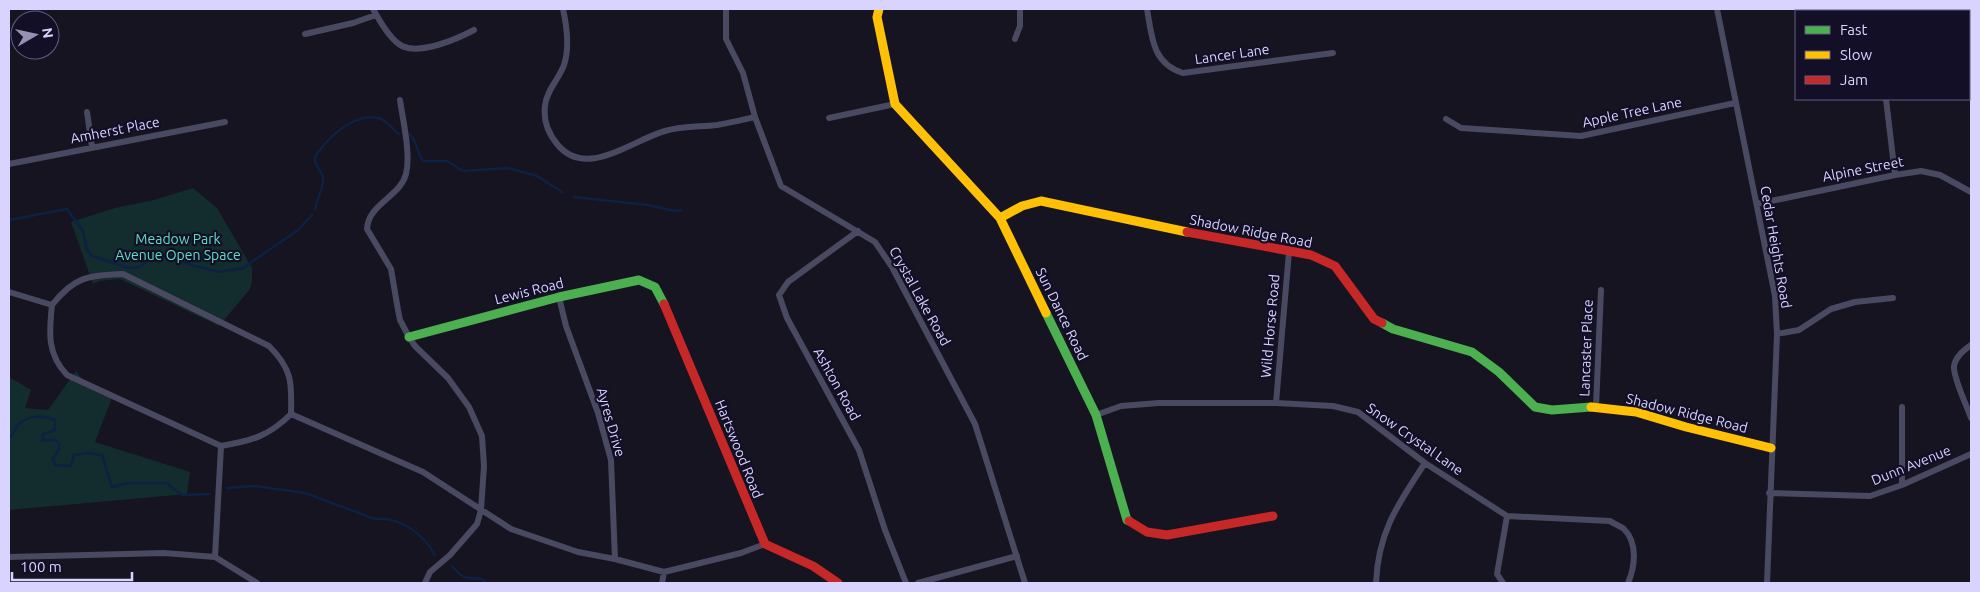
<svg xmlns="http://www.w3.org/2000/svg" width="1980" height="592" viewBox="0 0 1980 592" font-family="Ubuntu,sans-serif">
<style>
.green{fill:#132c2d}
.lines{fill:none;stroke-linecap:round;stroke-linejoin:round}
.stream{stroke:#0d2144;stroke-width:2.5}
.street{stroke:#4a4962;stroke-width:6}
.fast{stroke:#4caf50;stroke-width:9}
.slow{stroke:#ffc107;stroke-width:9}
.jam{stroke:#c62828;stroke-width:9}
.labels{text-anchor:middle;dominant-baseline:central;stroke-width:4.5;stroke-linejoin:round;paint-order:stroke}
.street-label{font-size:14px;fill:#d9d4ff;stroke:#130f26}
.park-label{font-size:14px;fill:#5fe0c0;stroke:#130f26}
</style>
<rect width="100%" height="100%" fill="#161421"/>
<path class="green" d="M 193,188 L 217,208 L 252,268 L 252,282 L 250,289 L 219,326 L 120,279 L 99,281 L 93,284 L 71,222 L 115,208 L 154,200 Z
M 76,371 L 83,380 L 113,395 L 95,442 L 190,472 L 187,494 L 9,510 L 9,377 L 31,390 L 25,408 L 48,410 Z"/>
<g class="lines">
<path class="stream" d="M 407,133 C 418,139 416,152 423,161 L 447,161 L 463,171 L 508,168 L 537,176 L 562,192
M 574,197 L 648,205 L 675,211 L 681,210
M 315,209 C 317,200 325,183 323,177 C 321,170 315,167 315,159 C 315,155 318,152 320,150 C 333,133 356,113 378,118 C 388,120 391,129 399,134
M 9,220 L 67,209 L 83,231 L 87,250 L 92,256 L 129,268 L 140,267 L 157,253 L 195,266 L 219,272 L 243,268 L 298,230 L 312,215
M 9,438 C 15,434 14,429 18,425 C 28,415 43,415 55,420 L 55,430 L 43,434 L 42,440 L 54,440 L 59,443 L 59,449 L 53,458 L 55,465 L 71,466 L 74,455 L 88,453 L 102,455 L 112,487 L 127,483 L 166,483 L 182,495 L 209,494
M 227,488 L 254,486 L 305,493 L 375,519 C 400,516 423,534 435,555
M 452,566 C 465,581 464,577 482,579 L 486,583"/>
<path class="street" d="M 373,9 C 379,20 390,40 402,46 C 420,55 457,39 474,30
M 563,9 C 567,27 570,47 564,65 C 559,79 546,91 545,106 C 543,121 548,133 557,144 C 586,180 632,140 665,131 C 682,126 700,127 717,125 C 730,123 742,120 755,117
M 726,9 L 726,39 L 743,73 L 755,117 L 781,186 L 875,242 L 892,267 L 975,424 L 1025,583
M 1147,9 C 1152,37 1152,63 1183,73 L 1333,53
M 1717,9 L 1775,296 L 1777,334 L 1767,583
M 1869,9 L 1869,11
M 305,34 L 353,23 L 376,15
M 1015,39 L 1020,26 L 1020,9
M 1969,95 L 1971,95
M 1886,99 L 1895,175
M 400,100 C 403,121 411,154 406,174 C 400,197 368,204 367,229 L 391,269 L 398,310 L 400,320 L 409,337 L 415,346 L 448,378 L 469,407 L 482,436 L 484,466 L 481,510 L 477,524 L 450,555 L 430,572 L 425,583
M 87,112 L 92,147
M 829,118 L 895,104
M 1446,119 L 1461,128 L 1581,136 L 1735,103
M 9,164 L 225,122
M 1757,204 L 1895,175 L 1921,171 L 1940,175 L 1971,192
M 858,231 L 788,282 L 779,295 L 787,318 L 859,450 L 885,530 L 906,583
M 9,292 L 52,305
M 559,297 L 566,326 L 598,413 L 611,460 L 615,559
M 52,305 C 49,333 47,354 67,375 L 221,446 C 251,441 269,436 291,414
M 52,305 C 74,277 88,275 123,274 L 269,346 C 292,369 292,382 291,414
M 1777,334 L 1799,330 L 1831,309 L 1855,302 L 1893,298
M 1971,345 C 1964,350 1956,356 1954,366 C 1953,378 1967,406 1971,418
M 1276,403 L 1289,252
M 1596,407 L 1601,290
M 1902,407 L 1902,485
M 291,414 L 423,472 L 511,529 L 578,552 L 615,559 L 664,572 L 741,553 L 765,544
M 1096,415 L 1121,406 L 1159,403 L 1276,403 L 1333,406 L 1358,412 L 1425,463 L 1507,516 L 1610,521 C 1614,524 1621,526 1624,529 C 1638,543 1635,567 1628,583
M 1769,493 L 1870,496 L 1902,485 L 1971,454
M 9,557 L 164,553 L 215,557 L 257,583
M 215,557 L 221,446
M 662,583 L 664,572
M 918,583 L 1017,556
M 1376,583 C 1378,532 1398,504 1425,463
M 1503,583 L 1497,574 L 1507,516"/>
<path class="fast" d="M 1046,313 L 1096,415 L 1127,520 L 1129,521
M 1382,323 L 1393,329 L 1472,352 L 1499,372 L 1535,407 L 1552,410 L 1591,407
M 409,337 L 559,297 L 639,280 L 655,287 L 664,304"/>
<path class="slow" d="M 879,9 L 877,17 L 895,104 L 1000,218 L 1046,313
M 1000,218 L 1022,206 L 1041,201 L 1187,232
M 1591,407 L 1636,412 L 1686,427 L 1771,448"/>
<path class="jam" d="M 1187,232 L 1311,255 L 1335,266 L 1374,319 L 1382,323
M 664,304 L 765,544 L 813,566 L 838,583
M 1129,521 L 1147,532 L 1167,535 L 1273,516"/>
</g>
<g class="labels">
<g class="street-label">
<text transform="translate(1232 54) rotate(-8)">Lancer Lane</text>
<text transform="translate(1632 112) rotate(-12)">Apple Tree Lane</text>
<text transform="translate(115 130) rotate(-11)">Amherst Place</text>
<text transform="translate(1863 169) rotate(-11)">Alpine Street</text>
<text transform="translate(1251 231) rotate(11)">Shadow Ridge Road</text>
<text transform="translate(1776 247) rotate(80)">Cedar Heights Road</text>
<text transform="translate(529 291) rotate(-14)">Lewis Road</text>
<text transform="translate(920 296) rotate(61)">Crystal Lake Road</text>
<text transform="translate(1062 314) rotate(64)">Sun Dance Road</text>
<text transform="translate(1270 326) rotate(-85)">Wild Horse Road</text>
<text transform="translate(1586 348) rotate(-88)">Lancaster Place</text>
<text transform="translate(837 384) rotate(61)">Ashton Road</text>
<text transform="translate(1687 413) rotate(14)">Shadow Ridge Road</text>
<text transform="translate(611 422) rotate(74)">Ayres Drive</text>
<text transform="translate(1415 439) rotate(35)">Snow Crystal Lane</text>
<text transform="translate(739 449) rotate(68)">Hartswood Road</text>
<text transform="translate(1911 465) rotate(-22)">Dunn Avenue</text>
</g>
<g class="park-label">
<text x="178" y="239">Meadow Park<tspan x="178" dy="16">Avenue Open Space</tspan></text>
</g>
</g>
<rect width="1980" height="592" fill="none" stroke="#d9d4ff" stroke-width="20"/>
<rect x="1795" y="10" width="175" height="90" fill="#130f26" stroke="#625e7d"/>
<rect x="1805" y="26" width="25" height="8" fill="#4caf50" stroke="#625e7d"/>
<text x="1840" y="35" font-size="15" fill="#d9d4ff">Fast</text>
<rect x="1805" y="51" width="25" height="8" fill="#ffc107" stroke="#625e7d"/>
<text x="1840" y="60" font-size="15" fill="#d9d4ff">Slow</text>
<rect x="1805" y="76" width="25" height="8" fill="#c62828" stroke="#625e7d"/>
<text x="1840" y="85" font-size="15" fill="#d9d4ff">Jam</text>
<g transform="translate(35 35) rotate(81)"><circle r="24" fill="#130f26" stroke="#625e7d"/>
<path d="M0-4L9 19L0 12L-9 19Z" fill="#9591b1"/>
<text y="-8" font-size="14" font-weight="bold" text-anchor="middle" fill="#d9d4ff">N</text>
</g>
<path d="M12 572v8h120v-8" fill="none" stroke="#d9d4ff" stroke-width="2.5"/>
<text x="20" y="572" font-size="15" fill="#d9d4ff" stroke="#130f26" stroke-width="4" paint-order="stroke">100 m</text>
</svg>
